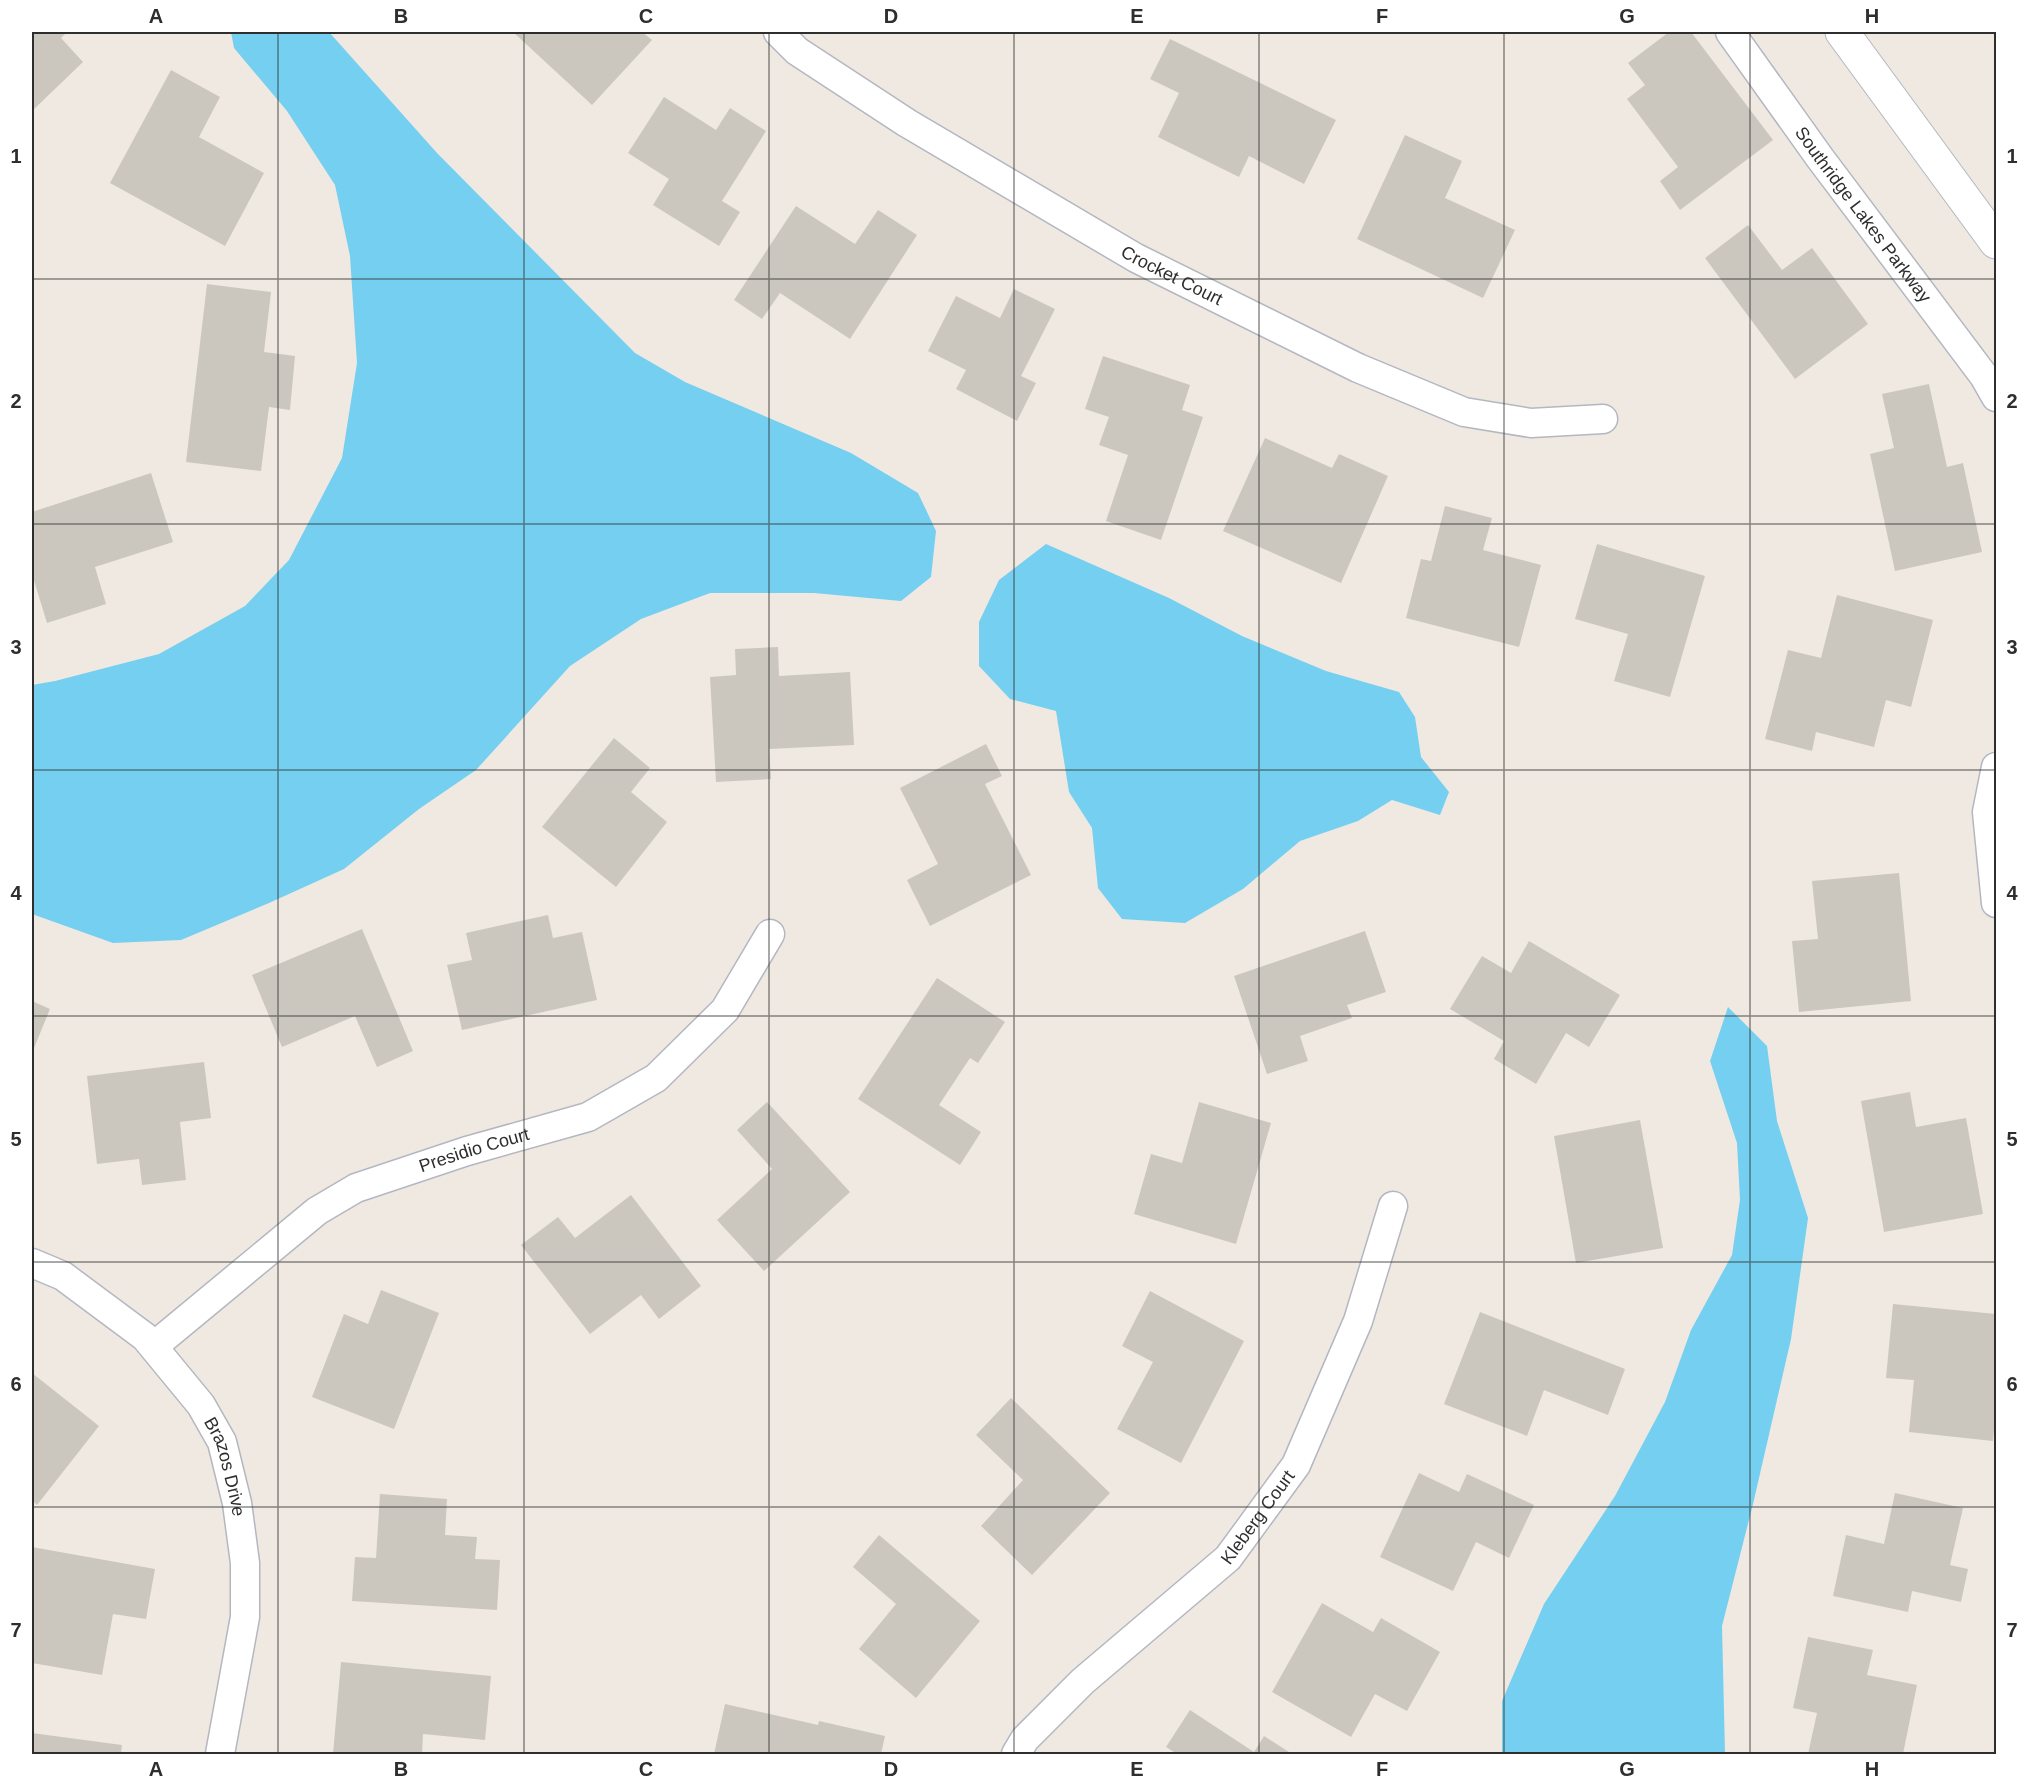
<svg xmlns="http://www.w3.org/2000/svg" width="2028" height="1786" viewBox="0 0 2028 1786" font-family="Helvetica,sans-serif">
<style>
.water{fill:#75cff0}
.building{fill:#cbc7bf}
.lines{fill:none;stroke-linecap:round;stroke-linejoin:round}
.street-casing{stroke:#b4b7c1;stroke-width:31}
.secondary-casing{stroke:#b4b7c1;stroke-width:35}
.street{stroke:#fff;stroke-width:28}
.secondary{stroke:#fff;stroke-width:33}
.grid{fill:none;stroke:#2e2e2e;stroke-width:1.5;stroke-opacity:0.55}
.labels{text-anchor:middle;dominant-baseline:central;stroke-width:4.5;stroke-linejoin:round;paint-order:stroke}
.street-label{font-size:18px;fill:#2e2e2e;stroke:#fff}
.neatline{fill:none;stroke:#2e2e2e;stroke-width:2}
.grid-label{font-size:20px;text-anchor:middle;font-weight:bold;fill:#2e2e2e}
</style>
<rect width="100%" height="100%" fill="#efe9e1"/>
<path class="water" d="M 231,32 L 329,32 L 437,153 L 635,353 L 685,382 L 851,453 L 918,493 L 936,531 L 931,577 L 901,601 L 814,593 L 710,593 L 641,619 L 570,666 L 476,770 L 419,809 L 344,869 L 269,903 L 181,940 L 113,943 L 32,914 L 32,685 L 55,681 L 159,654 L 245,606 L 289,560 L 342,458 L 357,363 L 350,256 L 335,185 L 287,111 L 234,48 Z
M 1046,544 L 1169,598 L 1242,636 L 1326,671 L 1399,692 L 1415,717 L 1421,757 L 1449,792 L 1440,815 L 1392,800 L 1358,821 L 1300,841 L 1243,889 L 1185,923 L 1122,919 L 1098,888 L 1092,828 L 1069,792 L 1056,711 L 1010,699 L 979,666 L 979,622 L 999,580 Z
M 1728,1007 L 1767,1046 L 1777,1121 L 1808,1218 L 1791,1339 L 1753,1504 L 1722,1626 L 1725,1754 L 1502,1754 L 1502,1701 L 1544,1604 L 1615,1496 L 1665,1402 L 1691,1330 L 1732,1255 L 1740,1200 L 1737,1143 L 1710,1061 Z"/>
<path class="building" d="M 32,32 L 67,32 L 61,38 L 83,62 L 32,111 Z
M 513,32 L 642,32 L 652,40 L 592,105 Z
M 1669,32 L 1691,32 L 1773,140 L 1680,210 L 1660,181 L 1678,167 L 1627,99 L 1645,85 L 1628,63 Z
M 1170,39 L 1336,120 L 1304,184 L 1249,156 L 1239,177 L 1158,137 L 1179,93 L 1150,79 Z
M 171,70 L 220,97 L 199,137 L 264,173 L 225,246 L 110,183 Z
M 664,97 L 716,130 L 730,108 L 766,131 L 722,201 L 740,212 L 719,246 L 653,205 L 669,179 L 628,153 Z
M 1405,135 L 1462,161 L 1445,198 L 1515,230 L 1483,298 L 1357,239 Z
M 796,206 L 855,244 L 878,210 L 917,235 L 850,339 L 780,293 L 762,319 L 734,300 Z
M 1748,225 L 1782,270 L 1812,248 L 1868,324 L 1795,379 L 1705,258 Z
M 207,284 L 271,292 L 264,352 L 295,356 L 290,410 L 269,407 L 261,471 L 186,462 Z
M 1014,289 L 1055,309 L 1021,376 L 1036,383 L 1017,421 L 956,389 L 966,370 L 928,351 L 956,296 L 1000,318 Z
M 1103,356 L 1190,385 L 1182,410 L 1203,417 L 1161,540 L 1106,521 L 1128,455 L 1099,445 L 1109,417 L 1085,409 Z
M 1929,384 L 1947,467 L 1963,463 L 1982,552 L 1895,571 L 1870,454 L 1894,448 L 1882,394 Z
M 1265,438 L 1332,468 L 1339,454 L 1388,476 L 1341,583 L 1223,531 Z
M 151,473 L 173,542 L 95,567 L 106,604 L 47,623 L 32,574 L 32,512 Z
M 1445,506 L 1492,518 L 1483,550 L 1541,565 L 1519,647 L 1406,618 L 1421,559 L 1431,561 Z
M 1597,544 L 1705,576 L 1670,697 L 1614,681 L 1628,634 L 1575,619 Z
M 1837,595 L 1933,620 L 1911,707 L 1886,700 L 1874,747 L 1816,732 L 1812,751 L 1765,739 L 1788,650 L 1821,658 Z
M 778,647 L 779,676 L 850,672 L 854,745 L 769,749 L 771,779 L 716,782 L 710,677 L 736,675 L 735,649 Z
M 614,738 L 650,768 L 631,792 L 667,822 L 616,887 L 542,827 Z
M 986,744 L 1002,776 L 985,784 L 1031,875 L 930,926 L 907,880 L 938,864 L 900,788 Z
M 1899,873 L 1911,1001 L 1799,1012 L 1792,941 L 1818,939 L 1812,881 Z
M 548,915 L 553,938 L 582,932 L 597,1000 L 462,1030 L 447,965 L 472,960 L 466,933 Z
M 362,929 L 413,1051 L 377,1067 L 355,1016 L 282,1047 L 252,975 Z
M 1365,931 L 1386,992 L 1347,1005 L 1352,1018 L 1300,1036 L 1308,1061 L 1267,1074 L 1234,976 Z
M 1529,941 L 1620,995 L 1589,1047 L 1566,1033 L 1536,1084 L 1494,1059 L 1504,1041 L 1450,1009 L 1482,956 L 1511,973 Z
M 937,978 L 1005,1022 L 978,1063 L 970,1058 L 939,1105 L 981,1132 L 960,1165 L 858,1099 Z
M 32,1001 L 50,1009 L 32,1053 Z
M 204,1062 L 211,1118 L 180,1122 L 186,1180 L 142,1185 L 139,1159 L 97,1164 L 87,1076 Z
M 1910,1092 L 1916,1127 L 1966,1118 L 1983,1214 L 1884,1232 L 1861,1101 Z
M 767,1102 L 850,1192 L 764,1271 L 717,1220 L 772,1169 L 737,1130 Z
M 1199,1102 L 1271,1123 L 1236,1244 L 1134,1214 L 1151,1154 L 1182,1163 Z
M 1640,1120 L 1663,1248 L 1576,1263 L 1554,1136 Z
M 631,1195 L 701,1286 L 659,1319 L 641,1295 L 590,1334 L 521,1245 L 558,1217 L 575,1238 Z
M 381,1290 L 439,1313 L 394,1429 L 312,1397 L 344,1314 L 368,1324 Z
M 1150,1291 L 1244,1341 L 1181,1463 L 1117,1429 L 1153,1362 L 1122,1346 Z
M 1893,1304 L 1996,1314 L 1996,1406 L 1993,1441 L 1909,1432 L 1914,1380 L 1886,1378 Z
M 1480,1312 L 1625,1369 L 1608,1415 L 1544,1390 L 1527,1436 L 1444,1404 Z
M 32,1373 L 99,1426 L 37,1505 L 32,1500 Z
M 1011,1398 L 1110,1493 L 1032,1575 L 981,1526 L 1023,1480 L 976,1435 Z
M 1419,1473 L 1459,1492 L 1467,1474 L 1534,1505 L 1509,1558 L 1476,1542 L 1453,1591 L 1380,1557 Z
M 1895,1493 L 1963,1508 L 1950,1565 L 1968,1569 L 1961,1602 L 1912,1591 L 1908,1612 L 1833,1596 L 1846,1535 L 1884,1544 Z
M 380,1494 L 447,1499 L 445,1535 L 477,1537 L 475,1559 L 500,1560 L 497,1610 L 352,1601 L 355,1557 L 376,1558 Z
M 879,1535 L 980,1621 L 916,1698 L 859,1649 L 896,1604 L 853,1567 Z
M 32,1547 L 155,1569 L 146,1619 L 113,1614 L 102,1675 L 32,1663 Z
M 1322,1603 L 1373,1632 L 1381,1618 L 1440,1652 L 1407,1711 L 1375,1694 L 1351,1737 L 1272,1692 Z
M 1808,1637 L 1873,1650 L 1867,1675 L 1917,1685 L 1903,1754 L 1808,1754 L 1817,1713 L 1793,1708 Z
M 341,1662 L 491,1676 L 485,1740 L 423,1734 L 422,1754 L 333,1754 Z
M 725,1704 L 818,1725 L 819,1721 L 885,1736 L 881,1754 L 714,1754 Z
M 1190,1710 L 1254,1752 L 1264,1736 L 1292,1754 L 1177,1754 L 1166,1747 Z
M 32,1733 L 122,1745 L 121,1754 L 32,1754 Z"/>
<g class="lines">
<defs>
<g id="street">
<path id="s1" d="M 778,32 L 797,51 L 907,123 L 1136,258 L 1358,368 L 1464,412 L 1531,423 L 1603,419"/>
<path id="s2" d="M 1730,32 L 1820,158 L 1984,376 L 1996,397"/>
<path d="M 1996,767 L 1987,812 L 1996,903"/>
<path id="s3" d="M 32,1263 L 63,1276 L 145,1337 L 201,1405 L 222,1442 L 237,1503 L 245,1563 L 245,1617 L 220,1754"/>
<path id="s4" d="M 154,1346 L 317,1211 L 356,1188 L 467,1151 L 588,1117 L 656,1078 L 725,1010 L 770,934"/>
<path id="s5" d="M 1016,1754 L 1025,1739 L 1083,1681 L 1228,1558 L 1296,1465 L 1358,1321 L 1393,1206"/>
</g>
<path id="secondary" d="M 1842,32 L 1996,242"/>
</defs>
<use href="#street" class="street-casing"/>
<use href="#secondary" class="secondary-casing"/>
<use href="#street" class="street"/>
<use href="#secondary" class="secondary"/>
</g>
<path class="grid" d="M 278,32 L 278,1754M 524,32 L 524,1754M 769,32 L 769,1754M 1014,32 L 1014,1754M 1259,32 L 1259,1754M 1504,32 L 1504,1754M 1750,32 L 1750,1754M 32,279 L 1996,279M 32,524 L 1996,524M 32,770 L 1996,770M 32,1016 L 1996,1016M 32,1262 L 1996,1262M 32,1507 L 1996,1507"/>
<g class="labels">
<g class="street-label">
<text stroke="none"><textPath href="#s2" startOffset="226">Southridge Lakes Parkway</textPath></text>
<text stroke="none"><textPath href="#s1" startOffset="464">Crocket Court</textPath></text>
<text stroke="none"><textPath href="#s4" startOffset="381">Presidio Court</textPath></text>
<text stroke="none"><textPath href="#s3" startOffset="291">Brazos Drive</textPath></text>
<text stroke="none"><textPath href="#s5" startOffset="340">Kleberg Court</textPath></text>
</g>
</g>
<rect width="2028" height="1786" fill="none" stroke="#ffffff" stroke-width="66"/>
<rect x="33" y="33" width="1962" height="1720" class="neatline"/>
<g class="grid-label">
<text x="156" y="23">A</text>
<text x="401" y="23">B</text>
<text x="646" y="23">C</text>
<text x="891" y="23">D</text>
<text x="1137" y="23">E</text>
<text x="1382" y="23">F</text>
<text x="1627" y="23">G</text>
<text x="1872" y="23">H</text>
<text x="16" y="163">1</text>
<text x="2012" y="163">1</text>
<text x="16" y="408">2</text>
<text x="2012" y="408">2</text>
<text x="16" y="654">3</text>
<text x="2012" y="654">3</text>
<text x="16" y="900">4</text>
<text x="2012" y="900">4</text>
<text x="16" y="1146">5</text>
<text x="2012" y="1146">5</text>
<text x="16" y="1391">6</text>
<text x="2012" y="1391">6</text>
<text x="16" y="1637">7</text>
<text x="2012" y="1637">7</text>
<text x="156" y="1776">A</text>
<text x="401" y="1776">B</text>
<text x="646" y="1776">C</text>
<text x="891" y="1776">D</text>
<text x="1137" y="1776">E</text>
<text x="1382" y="1776">F</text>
<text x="1627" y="1776">G</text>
<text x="1872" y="1776">H</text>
</g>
</svg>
